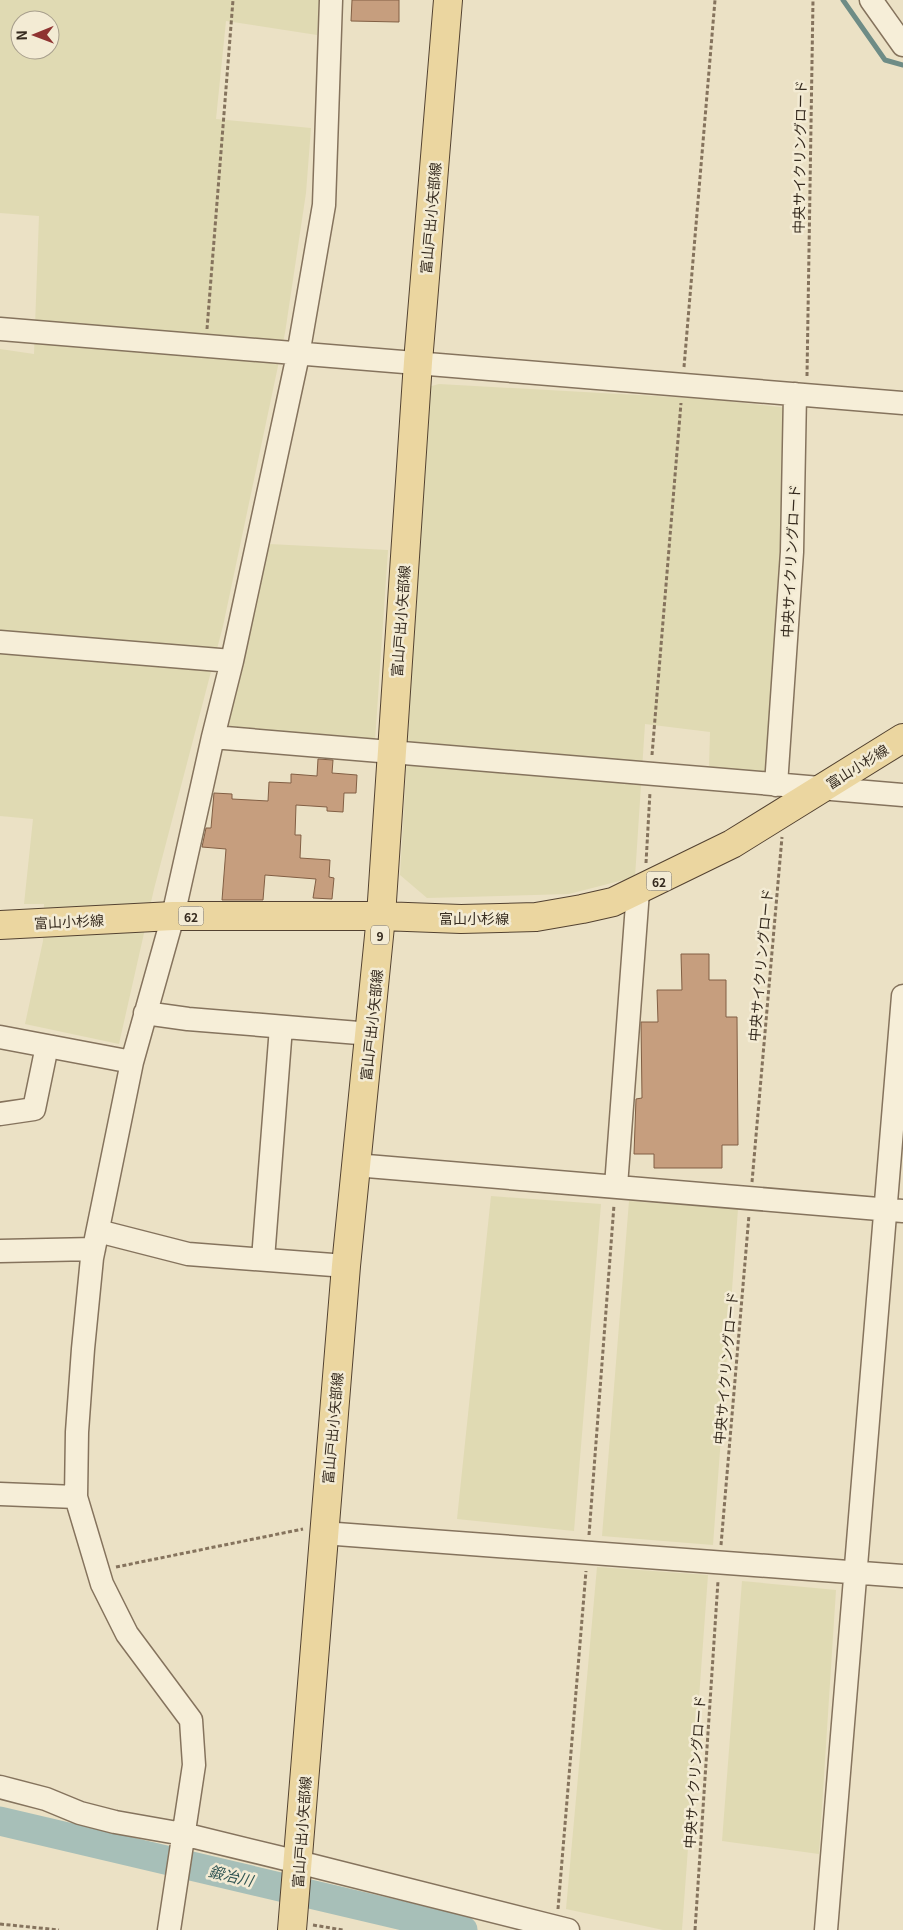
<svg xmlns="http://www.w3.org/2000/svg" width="903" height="1930" viewBox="0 0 903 1930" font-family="Georgia,'Noto Sans JP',serif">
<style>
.farmland{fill:#e0dab3;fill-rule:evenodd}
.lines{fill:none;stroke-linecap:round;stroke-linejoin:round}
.stream{stroke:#6e8c86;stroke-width:5}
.river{stroke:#a7bfb8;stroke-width:29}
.building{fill:#c69e7e;stroke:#825f44}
.minor-casing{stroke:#85735d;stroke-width:25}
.major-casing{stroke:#534231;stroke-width:30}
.path{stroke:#85735d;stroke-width:3;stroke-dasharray:4 2.5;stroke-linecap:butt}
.minor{stroke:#f6eed8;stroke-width:22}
.major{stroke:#ebd6a0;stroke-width:28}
.labels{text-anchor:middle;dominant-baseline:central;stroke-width:5;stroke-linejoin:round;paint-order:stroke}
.shield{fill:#f3ebd4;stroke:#6f6555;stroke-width:1}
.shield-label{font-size:12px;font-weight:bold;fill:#362b1f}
.street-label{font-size:14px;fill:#362b1f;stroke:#f3ebd4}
.water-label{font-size:15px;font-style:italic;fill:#305553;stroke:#f3ebd4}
</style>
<rect width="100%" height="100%" fill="#ebe1c5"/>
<path class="farmland" d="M 0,0 L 319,0 L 317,35 L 226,21 L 216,119 L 311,128 L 306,193 L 285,333 L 223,626 L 154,889 L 119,1044 L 25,1024 L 43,941 L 44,904 L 24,904 L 33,819 L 0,816 L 0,349 L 34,354 L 39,216 L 0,213 ZM 20,20 L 50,20 L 50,50 L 20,50 Z
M 439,384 L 709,399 L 788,408 L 777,646 L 765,772 L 709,767 L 710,732 L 645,724 L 635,877 L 569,894 L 427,898 L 400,875 L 428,387 Z
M 269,544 L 388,550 L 375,741 L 225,728 Z
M 491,1196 L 601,1204 L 574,1531 L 457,1519 Z
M 629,1201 L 738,1209 L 713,1545 L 602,1536 Z
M 597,1567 L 708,1575 L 682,1930 L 663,1930 L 566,1909 Z
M 742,1581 L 836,1590 L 819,1854 L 722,1841 Z"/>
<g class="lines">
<path class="stream" d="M 843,0 L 885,60 L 903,65"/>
<path class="river" d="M 0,1821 L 463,1930"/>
</g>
<path class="building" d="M 352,0 L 399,0 L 399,22 L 351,21 Z
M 318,759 L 333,760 L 332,773 L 357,775 L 356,793 L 344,793 L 343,812 L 327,811 L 327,807 L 296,805 L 295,835 L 301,835 L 300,858 L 330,860 L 329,877 L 334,878 L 332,899 L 313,898 L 316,879 L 265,875 L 263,900 L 222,900 L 226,849 L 202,847 L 206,828 L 211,828 L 214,793 L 232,794 L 232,799 L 268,801 L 269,782 L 291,783 L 291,774 L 317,776 Z
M 681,954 L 709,954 L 709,980 L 726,980 L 726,1017 L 737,1017 L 738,1145 L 722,1145 L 722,1168 L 654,1168 L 654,1154 L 634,1154 L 636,1099 L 642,1098 L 641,1022 L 658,1022 L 657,990 L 682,990 Z"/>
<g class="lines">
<defs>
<path id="minor" d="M 871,0 L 903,45
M 0,329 L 903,403
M 0,642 L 232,661
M 213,737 L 903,795
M 776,785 L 792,552 L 795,394
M 145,1013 L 188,1019 L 371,1034
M 0,1037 L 132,1062
M 0,1114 L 34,1109 L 47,1046
M 355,1165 L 903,1211
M 616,1186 L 638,891
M 98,1231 L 188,1254 L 346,1266
M 0,1251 L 94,1249
M 263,1259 L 281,1027
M 0,1494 L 76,1497
M 323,1533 L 903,1576
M 0,1787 L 46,1799 L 80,1813 L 115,1822 L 183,1834 L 298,1862 L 568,1930
M 169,1930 L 194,1765 L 191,1720 L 127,1634 L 102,1584 L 76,1497 L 77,1432 L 83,1349 L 92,1258 L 132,1062 L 173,916 L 213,737 L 232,661 L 298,355 L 324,205 L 331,0
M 826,1930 L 903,996"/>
<path id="major" d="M 0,925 L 173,916 L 381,916 L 461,919 L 536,917 L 582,909 L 613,902 L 732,844 L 903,738
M 292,1930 L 346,1266 L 381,916 L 418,362 L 448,0"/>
</defs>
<use href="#minor" class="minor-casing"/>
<use href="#major" class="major-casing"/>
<path class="path" d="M 207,329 L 233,0
M 684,367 L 715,0
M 807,376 L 813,0
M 652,755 L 681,403
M 646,863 L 650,792
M 752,1182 L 782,837
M 589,1535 L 614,1205
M 721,1545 L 749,1215
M 116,1567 L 303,1529
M 558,1909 L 586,1571
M 0,1924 L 59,1930
M 313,1925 L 343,1930
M 695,1930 L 718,1581"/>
<use href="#minor" class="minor"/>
<use href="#major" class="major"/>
</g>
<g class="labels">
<g class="shield">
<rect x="646.5" y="871.5" width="25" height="19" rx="4"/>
<rect x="178.5" y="906.5" width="25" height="19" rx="4"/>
<rect x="371" y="925.5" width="18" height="19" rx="4"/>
</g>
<g class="shield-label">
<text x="659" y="881">62</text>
<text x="191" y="916">62</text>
<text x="380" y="935">9</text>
</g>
<g class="street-label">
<text transform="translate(799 157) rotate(-89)">中央サイクリングロード</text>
<text transform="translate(430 218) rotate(-85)">富山戸出小矢部線</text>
<text transform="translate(790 561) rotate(-87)">中央サイクリングロード</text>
<text transform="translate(400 621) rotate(-86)">富山戸出小矢部線</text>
<text transform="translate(857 766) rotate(-32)">富山小杉線</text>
<text x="474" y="918">富山小杉線</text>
<text transform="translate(69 921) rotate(-3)">富山小杉線</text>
<text transform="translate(760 965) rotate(-85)">中央サイクリングロード</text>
<text transform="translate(371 1025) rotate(-84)">富山戸出小矢部線</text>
<text transform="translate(725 1368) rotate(-85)">中央サイクリングロード</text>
<text transform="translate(332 1428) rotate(-85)">富山戸出小矢部線</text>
<text transform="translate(694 1772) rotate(-86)">中央サイクリングロード</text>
<text transform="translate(301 1832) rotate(-86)">富山戸出小矢部線</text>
</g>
<g class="water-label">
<text transform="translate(231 1875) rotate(13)">鍛冶川</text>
</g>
</g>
<g transform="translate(35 35) rotate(269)"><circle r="24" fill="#f3ebd4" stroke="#a79e8c"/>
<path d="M0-4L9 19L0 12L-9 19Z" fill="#8f3331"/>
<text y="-8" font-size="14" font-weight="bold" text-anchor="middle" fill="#362b1f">N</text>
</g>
</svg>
